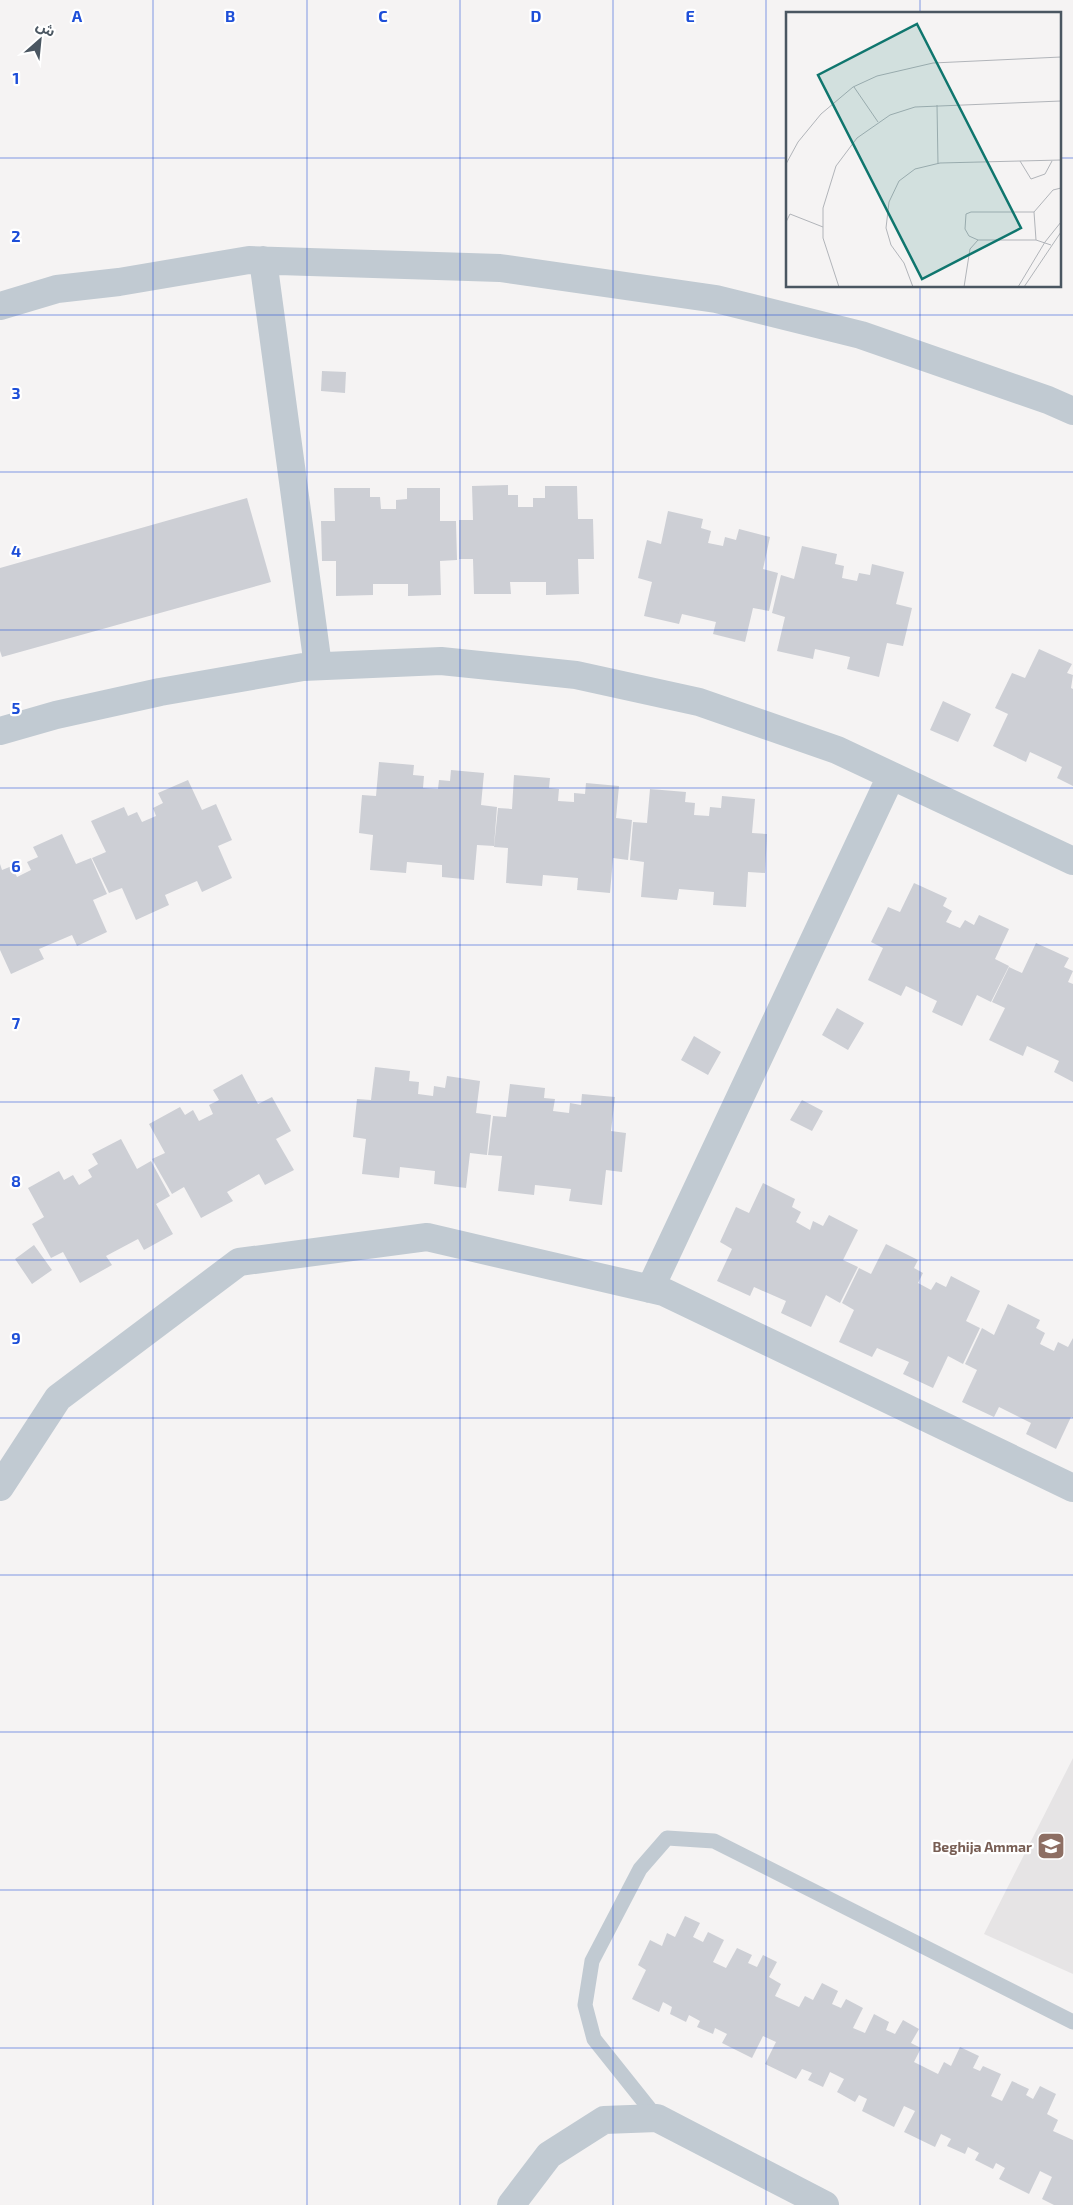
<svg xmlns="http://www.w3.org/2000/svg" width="1073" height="2205" viewBox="0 0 1073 2205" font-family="'Exo 2','Noto Sans Arabic',sans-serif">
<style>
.education{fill:#e6e4e5}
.building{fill:#cdcfd5}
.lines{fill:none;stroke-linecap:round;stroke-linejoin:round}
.lane{stroke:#c1cad2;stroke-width:15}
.street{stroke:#c1cad2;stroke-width:28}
.grid{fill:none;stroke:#1d4ed8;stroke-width:1;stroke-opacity:0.55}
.labels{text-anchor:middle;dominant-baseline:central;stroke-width:4.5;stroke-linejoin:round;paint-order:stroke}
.education-label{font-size:14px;font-weight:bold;fill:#785e54;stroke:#fff;text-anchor:end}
.inset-road{fill:none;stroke:#b1b4b9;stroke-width:1}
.view{fill:#0f766e;fill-opacity:0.15;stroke:#0f766e;stroke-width:2.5}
.inset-edge{fill:none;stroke:#4a5661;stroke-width:2.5}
.grid-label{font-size:16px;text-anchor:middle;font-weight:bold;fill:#1d4ed8;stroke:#fff;stroke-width:4.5;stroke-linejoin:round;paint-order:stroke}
</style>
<rect width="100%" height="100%" fill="#f5f3f3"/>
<path class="education" d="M 1073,1758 L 1073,1974 L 984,1934 Z"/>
<path class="building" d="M 322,371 L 346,372 L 345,393 L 321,391 Z
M 508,485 L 508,495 L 518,495 L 518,507 L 533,507 L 533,498 L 545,498 L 545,486 L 577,486 L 578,519 L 593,519 L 594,559 L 578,559 L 579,594 L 546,595 L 546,582 L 510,582 L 511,594 L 474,594 L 473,559 L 459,559 L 459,520 L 473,520 L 472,486 Z
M 334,488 L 370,488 L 370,497 L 380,497 L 381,509 L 396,509 L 396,500 L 407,499 L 407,488 L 440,488 L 440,521 L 456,521 L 457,560 L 440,561 L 441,595 L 408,596 L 408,584 L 373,584 L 373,595 L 336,596 L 336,561 L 322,561 L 321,521 L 335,521 Z
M 247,498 L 271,582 L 2,657 L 0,651 L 0,568 Z
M 668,511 L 703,519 L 701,528 L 711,531 L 708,543 L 723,546 L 725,537 L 736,540 L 739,529 L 770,537 L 763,569 L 778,573 L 769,611 L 753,608 L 745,642 L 713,634 L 716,622 L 682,614 L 679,624 L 644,616 L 652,582 L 638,578 L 647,540 L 661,544 Z
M 802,546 L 837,554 L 835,564 L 844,566 L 842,578 L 857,581 L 859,573 L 870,575 L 872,564 L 904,572 L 896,604 L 912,608 L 903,646 L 887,643 L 879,677 L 847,669 L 850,657 L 815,649 L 813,659 L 777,651 L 785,617 L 772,613 L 781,575 L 794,579 Z
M 1039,649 L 1072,664 L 1067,673 L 1073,675 L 1071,688 L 1073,689 L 1073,786 L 1057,778 L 1062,767 L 1030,752 L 1026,762 L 993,746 L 1008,714 L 995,708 L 1012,673 L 1025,678 Z
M 943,701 L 971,714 L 958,742 L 930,730 Z
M 379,762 L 414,765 L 413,775 L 424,776 L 423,788 L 438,789 L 439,780 L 450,781 L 451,770 L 484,773 L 481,805 L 497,807 L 494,846 L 477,845 L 474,880 L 442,877 L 442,865 L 407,862 L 406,873 L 370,870 L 373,835 L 359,833 L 362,795 L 376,796 Z
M 514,775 L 550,778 L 549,788 L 559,789 L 558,801 L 574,802 L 574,793 L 585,794 L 586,783 L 619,786 L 616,818 L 632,820 L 628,860 L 613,858 L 610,893 L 577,890 L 578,878 L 543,875 L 542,886 L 506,883 L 508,848 L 494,847 L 498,808 L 512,809 Z
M 188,780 L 202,810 L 216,804 L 232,840 L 218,846 L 232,878 L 202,892 L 197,881 L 165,895 L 169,905 L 136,920 L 122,888 L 109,893 L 92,858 L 106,852 L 91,821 L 124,807 L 128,816 L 137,812 L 142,822 L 156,816 L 153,808 L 163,803 L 158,793 Z
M 650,789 L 686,792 L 685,802 L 695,803 L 694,815 L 709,816 L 710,807 L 721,808 L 722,796 L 755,799 L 752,833 L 767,834 L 765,873 L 748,872 L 746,907 L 713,905 L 714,892 L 679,889 L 677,900 L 641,897 L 644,862 L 630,860 L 633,822 L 647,823 Z
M 62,834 L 76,864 L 91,858 L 107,894 L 93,900 L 107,932 L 77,946 L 72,935 L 39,949 L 44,959 L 11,974 L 0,950 L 0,864 L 2,870 L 12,866 L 17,877 L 31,870 L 27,862 L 38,857 L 33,847 Z
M 914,883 L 947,898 L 943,906 L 952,911 L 946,922 L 960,928 L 965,920 L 974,925 L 979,915 L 1009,929 L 995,959 L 1009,966 L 991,1002 L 977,995 L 962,1026 L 932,1012 L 937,1001 L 906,986 L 901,996 L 868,980 L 883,948 L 871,942 L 888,907 L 900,912 Z
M 1036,943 L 1069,958 L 1064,967 L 1073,971 L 1068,982 L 1073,984 L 1073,1082 L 1054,1072 L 1059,1061 L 1027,1046 L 1023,1056 L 989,1040 L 1005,1008 L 992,1002 L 1009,967 L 1022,973 Z
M 837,1008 L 864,1023 L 848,1050 L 822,1035 Z
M 694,1036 L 721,1052 L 708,1075 L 681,1060 Z
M 375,1067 L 410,1071 L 409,1081 L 419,1082 L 418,1094 L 433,1096 L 434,1086 L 445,1088 L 447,1076 L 480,1081 L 476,1113 L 491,1115 L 487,1155 L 470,1153 L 466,1188 L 434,1184 L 435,1171 L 400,1167 L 399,1178 L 362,1174 L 366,1139 L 353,1137 L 357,1099 L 371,1100 Z
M 242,1074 L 258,1104 L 272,1097 L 291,1131 L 276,1139 L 294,1170 L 265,1185 L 259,1174 L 227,1192 L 233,1201 L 201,1218 L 184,1187 L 172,1194 L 152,1159 L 165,1153 L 149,1124 L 180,1107 L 185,1115 L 193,1110 L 199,1121 L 213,1114 L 209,1105 L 219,1100 L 213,1090 Z
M 510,1084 L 545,1088 L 544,1098 L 555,1099 L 553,1111 L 569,1113 L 570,1103 L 581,1105 L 582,1094 L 615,1097 L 611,1131 L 626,1133 L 622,1172 L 606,1170 L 602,1205 L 569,1201 L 571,1189 L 535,1185 L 534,1195 L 498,1191 L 502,1156 L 488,1155 L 493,1116 L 506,1117 Z
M 802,1100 L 823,1111 L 812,1131 L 790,1120 Z
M 121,1139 L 137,1169 L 151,1161 L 170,1196 L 156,1204 L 173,1234 L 144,1250 L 138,1239 L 106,1256 L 112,1265 L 80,1283 L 63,1252 L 51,1258 L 32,1224 L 44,1217 L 28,1188 L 59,1171 L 64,1180 L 73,1175 L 79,1185 L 92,1177 L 88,1170 L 98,1164 L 92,1154 Z
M 763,1183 L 795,1199 L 792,1207 L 801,1212 L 796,1222 L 810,1230 L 813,1221 L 823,1226 L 829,1215 L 858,1230 L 843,1260 L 858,1267 L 840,1303 L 826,1295 L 811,1327 L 781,1313 L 786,1301 L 754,1287 L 750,1296 L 717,1281 L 732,1249 L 720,1242 L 736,1207 L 749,1213 Z
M 886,1244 L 918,1260 L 914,1268 L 923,1273 L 918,1283 L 931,1290 L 936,1282 L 946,1287 L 951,1276 L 980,1291 L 966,1321 L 980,1328 L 963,1364 L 948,1356 L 933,1388 L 903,1374 L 909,1362 L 877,1348 L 872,1357 L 839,1342 L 854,1310 L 842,1303 L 859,1268 L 871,1274 Z
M 34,1245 L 52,1270 L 32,1284 L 15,1259 Z
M 1008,1304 L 1040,1320 L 1036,1328 L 1045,1333 L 1040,1344 L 1054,1351 L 1058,1342 L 1068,1347 L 1073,1338 L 1073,1418 L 1071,1417 L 1056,1449 L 1026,1434 L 1031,1423 L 999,1407 L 994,1417 L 962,1402 L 977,1370 L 965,1364 L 982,1328 L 994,1335 Z
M 685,1916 L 700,1923 L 693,1937 L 703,1942 L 708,1932 L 724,1940 L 713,1962 L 726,1968 L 737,1948 L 752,1955 L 748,1963 L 757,1967 L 763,1955 L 777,1962 L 769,1977 L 781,1984 L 775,1996 L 799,2007 L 805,1996 L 813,2000 L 822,1983 L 838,1991 L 832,2004 L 841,2008 L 846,1999 L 863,2008 L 853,2028 L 865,2033 L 874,2014 L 889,2022 L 886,2030 L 895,2034 L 903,2020 L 919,2029 L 911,2043 L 921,2048 L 914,2062 L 938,2074 L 944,2062 L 951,2066 L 960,2047 L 979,2056 L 973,2068 L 980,2071 L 983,2066 L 1001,2074 L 991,2096 L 1002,2101 L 1012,2081 L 1029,2089 L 1026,2095 L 1033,2099 L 1040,2086 L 1056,2094 L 1047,2114 L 1058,2120 L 1053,2131 L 1073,2140 L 1073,2205 L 1054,2205 L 1042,2199 L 1052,2177 L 1040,2171 L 1029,2194 L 999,2179 L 1005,2168 L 996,2163 L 993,2169 L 975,2160 L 979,2153 L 968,2147 L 965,2154 L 947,2146 L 951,2139 L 941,2134 L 935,2147 L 904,2132 L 915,2111 L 904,2106 L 894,2127 L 862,2111 L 867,2099 L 859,2095 L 855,2102 L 837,2092 L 844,2079 L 830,2072 L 823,2087 L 808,2080 L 812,2073 L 802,2069 L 796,2079 L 765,2064 L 776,2042 L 763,2036 L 752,2058 L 722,2043 L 727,2034 L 715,2028 L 713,2034 L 697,2027 L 700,2021 L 689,2015 L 686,2022 L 670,2014 L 672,2007 L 663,2002 L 659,2012 L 632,1999 L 646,1970 L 638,1965 L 650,1940 L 662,1946 L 667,1933 L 675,1937 Z"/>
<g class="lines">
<path class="lane" d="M 657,2118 L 594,2039 L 585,2005 L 592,1961 L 640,1869 L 667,1838 L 714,1841 L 1073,2022"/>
<path class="street" d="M 263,260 L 318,666
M 0,306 L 57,289 L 119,282 L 249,260 L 500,268 L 716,299 L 861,335 L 1048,400 L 1073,411
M 0,731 L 56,715 L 160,692 L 303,667 L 441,661 L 576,675 L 699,702 L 837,750 L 1073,861
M 650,1289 L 891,776
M 0,1487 L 58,1398 L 239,1262 L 427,1237 L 664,1292 L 1073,1488
M 511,2205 L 549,2155 L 604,2120 L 657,2118 L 825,2205"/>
</g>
<path class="grid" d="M 153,0 L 153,2205M 307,0 L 307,2205M 460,0 L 460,2205M 613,0 L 613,2205M 766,0 L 766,2205M 920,0 L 920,14M 0,158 L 787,158M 1059,158 L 1073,158M 920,286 L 920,2205M 0,315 L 1073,315M 0,472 L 1073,472M 0,630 L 1073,630M 0,788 L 1073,788M 0,945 L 1073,945M 0,1102 L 1073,1102M 0,1260 L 1073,1260M 0,1418 L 1073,1418M 0,1575 L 1073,1575M 0,1732 L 1073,1732M 0,1890 L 1073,1890M 0,2048 L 1073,2048"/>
<defs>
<symbol id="school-square" viewBox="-11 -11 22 22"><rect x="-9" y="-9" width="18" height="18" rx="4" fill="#8d6e63" stroke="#fff"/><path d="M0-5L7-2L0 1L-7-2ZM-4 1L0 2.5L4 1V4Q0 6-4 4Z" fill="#fff"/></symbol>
</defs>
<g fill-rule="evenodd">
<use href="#school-square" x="1035" y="1830" width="32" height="32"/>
</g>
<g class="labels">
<g class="education-label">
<text x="1032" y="1846">Beghija Ammar</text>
</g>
</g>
<g transform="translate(786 12)">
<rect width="275" height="275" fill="#f5f3f3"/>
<path class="inset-road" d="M 68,75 L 92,110M 151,93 L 152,152M 234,149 L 245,167 L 259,162 L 266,149M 0,152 L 12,130 L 35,102 L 67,75 L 91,64 L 147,51 L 275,45M 248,200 L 267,178 L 275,176M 0,210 L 4,202 L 37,215M 192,228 L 183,224 L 179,217 L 180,202 L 185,200 L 248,200 L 250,228M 53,275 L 37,226 L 37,196 L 50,154 L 71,126 L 104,103 L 129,95 L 275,89M 127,275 L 118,251 L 105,233 L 100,216 L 103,190 L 113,169 L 129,157 L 154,151 L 275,148M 178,275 L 184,237 L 192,228 L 250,228 L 265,233M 232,275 L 259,230 L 275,210M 238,275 L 275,220"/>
<path class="view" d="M 131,12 L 235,216 L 136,267 L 32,63 Z"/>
<rect width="275" height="275" class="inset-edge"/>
</g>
<g class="grid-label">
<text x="77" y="22">A</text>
<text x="230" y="22">B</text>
<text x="383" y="22">C</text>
<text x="536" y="22">D</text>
<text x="690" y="22">E</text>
<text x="16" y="84">1</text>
<text x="16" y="242">2</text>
<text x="16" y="399">3</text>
<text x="16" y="557">4</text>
<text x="16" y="714">5</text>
<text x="16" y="872">6</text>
<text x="16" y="1029">7</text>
<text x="16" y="1187">8</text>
<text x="16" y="1344">9</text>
</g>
<g transform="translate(40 40) rotate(27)" stroke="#ffffff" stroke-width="4" paint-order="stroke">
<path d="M0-4L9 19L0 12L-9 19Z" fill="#4a5661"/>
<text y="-8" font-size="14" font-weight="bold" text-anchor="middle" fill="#4a5661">ش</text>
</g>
</svg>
